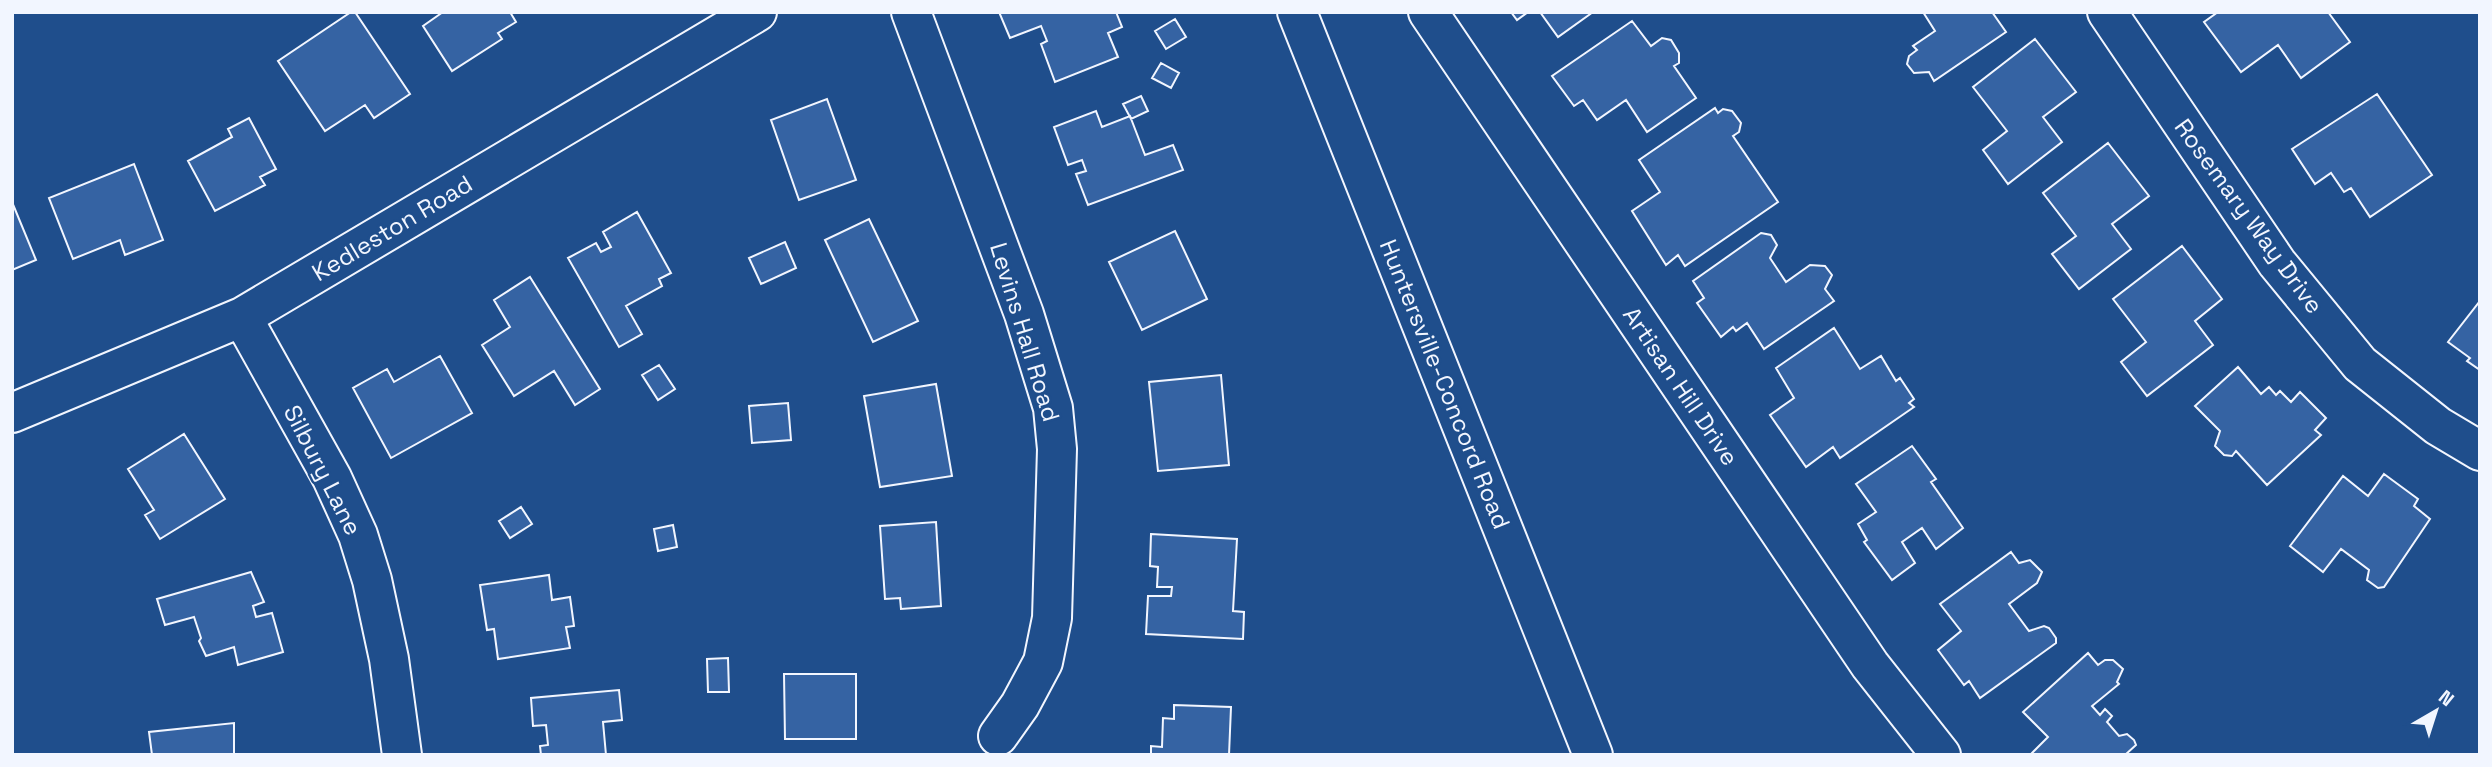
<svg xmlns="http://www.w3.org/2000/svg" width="2492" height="767" viewBox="0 0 2492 767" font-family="'Space Grotesk',sans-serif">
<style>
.building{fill:#3563a3;stroke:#f2f6ff;stroke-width:2}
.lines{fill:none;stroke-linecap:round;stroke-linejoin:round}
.minor-casing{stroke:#f2f6ff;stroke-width:42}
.major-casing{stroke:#f2f6ff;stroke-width:42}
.minor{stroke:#1f4e8c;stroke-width:38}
.major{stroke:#1f4e8c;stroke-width:38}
.labels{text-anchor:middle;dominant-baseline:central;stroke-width:5;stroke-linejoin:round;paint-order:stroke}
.street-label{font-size:24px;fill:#f2f6ff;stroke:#1f4e8c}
</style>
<rect width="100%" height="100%" fill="#1f4e8c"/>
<path class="building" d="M 351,12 L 355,12 L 410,94 L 374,118 L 365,105 L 325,131 L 278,61 Z
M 443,12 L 510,12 L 516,22 L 498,33 L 502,39 L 452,71 L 423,26 Z
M 999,12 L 1116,12 L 1122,27 L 1108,33 L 1118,57 L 1055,82 L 1041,44 L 1047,41 L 1041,26 L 1010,38 Z
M 1511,12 L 1528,12 L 1517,20 Z
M 1540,12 L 1593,12 L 1558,37 Z
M 1923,12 L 1992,12 L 2006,32 L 1934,81 L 1929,72 L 1914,73 L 1907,64 L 1909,56 L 1917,50 L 1913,46 L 1935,31 Z
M 2218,12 L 2328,12 L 2350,42 L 2301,78 L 2278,45 L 2241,72 L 2204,22 Z
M 1175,19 L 1186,37 L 1166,49 L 1155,31 Z
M 1632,21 L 1651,46 L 1662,38 L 1671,40 L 1679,53 L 1679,63 L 1674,66 L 1696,98 L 1647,132 L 1626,100 L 1597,120 L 1583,100 L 1574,106 L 1552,76 Z
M 2035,39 L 2076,92 L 2043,117 L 2062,142 L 2008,184 L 1983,150 L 2007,131 L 1973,87 Z
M 1161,63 L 1179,73 L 1171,88 L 1152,78 Z
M 2377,94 L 2432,175 L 2370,217 L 2351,188 L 2344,192 L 2331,173 L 2315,184 L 2292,149 Z
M 1141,96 L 1148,111 L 1131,119 L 1123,104 Z
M 827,99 L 856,180 L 799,200 L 771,120 Z
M 1715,108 L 1718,113 L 1723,109 L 1732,111 L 1741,123 L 1739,132 L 1733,136 L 1778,202 L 1685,266 L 1678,255 L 1666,265 L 1632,211 L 1660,192 L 1639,160 Z
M 1096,111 L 1102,127 L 1130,116 L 1145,155 L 1173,145 L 1183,170 L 1088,205 L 1076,174 L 1086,171 L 1082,160 L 1068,165 L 1054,127 Z
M 249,118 L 276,169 L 260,177 L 265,185 L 215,211 L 188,161 L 232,137 L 228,129 Z
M 2108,143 L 2149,196 L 2112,224 L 2131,249 L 2079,289 L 2052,254 L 2076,236 L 2043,193 Z
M 134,164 L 163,240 L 125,255 L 120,240 L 73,259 L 49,198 Z
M 12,202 L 36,260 L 12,270 Z
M 637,212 L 671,273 L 659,279 L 662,286 L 626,306 L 642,334 L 619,347 L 568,258 L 596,243 L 601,252 L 611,247 L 603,232 Z
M 869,219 L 918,321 L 873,342 L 825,240 Z
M 1175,231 L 1207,299 L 1142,330 L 1109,262 Z
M 1761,233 L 1771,235 L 1777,245 L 1770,258 L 1786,282 L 1810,265 L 1825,266 L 1832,275 L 1825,289 L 1834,301 L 1764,349 L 1747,323 L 1736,331 L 1733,327 L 1721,337 L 1697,303 L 1704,298 L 1693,281 Z
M 785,242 L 796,268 L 761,284 L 749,258 Z
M 2182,246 L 2222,299 L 2195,321 L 2213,345 L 2147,396 L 2121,362 L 2146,342 L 2113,299 Z
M 530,277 L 600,389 L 575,405 L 554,371 L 514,396 L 482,345 L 510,327 L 494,300 Z
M 2480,301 L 2480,370 L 2467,361 L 2470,358 L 2448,342 Z
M 1834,328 L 1860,369 L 1881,356 L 1896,381 L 1900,378 L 1914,399 L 1909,403 L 1914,407 L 1840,458 L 1833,447 L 1806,467 L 1770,415 L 1794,398 L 1776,368 Z
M 440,356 L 472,413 L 391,458 L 353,388 L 387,369 L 394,382 Z
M 659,365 L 675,389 L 658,400 L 642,375 Z
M 2238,367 L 2261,394 L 2269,387 L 2276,395 L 2280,391 L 2291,402 L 2300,392 L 2326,418 L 2315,430 L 2321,435 L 2267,485 L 2236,451 L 2232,456 L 2224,455 L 2215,446 L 2220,431 L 2195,406 Z
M 1221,375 L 1229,465 L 1158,471 L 1149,382 Z
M 936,384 L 952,476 L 880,487 L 864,396 Z
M 788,403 L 791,440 L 752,443 L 749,406 Z
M 184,434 L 225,499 L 160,539 L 145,515 L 154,510 L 128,469 Z
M 1912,446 L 1936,479 L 1931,482 L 1963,528 L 1936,549 L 1922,528 L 1902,542 L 1915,563 L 1892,580 L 1864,542 L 1867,540 L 1858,524 L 1876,512 L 1856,484 Z
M 2384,474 L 2418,499 L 2414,506 L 2430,519 L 2384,587 L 2378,588 L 2367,580 L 2369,570 L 2341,549 L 2323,572 L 2290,546 L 2343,476 L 2368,496 Z
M 521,507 L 532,524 L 510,538 L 499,521 Z
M 936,522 L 941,606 L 901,609 L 900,598 L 885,599 L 880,526 Z
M 673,525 L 677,547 L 658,551 L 654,529 Z
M 1151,534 L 1237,539 L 1233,611 L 1244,612 L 1243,639 L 1146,634 L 1148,596 L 1171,596 L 1172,587 L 1157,587 L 1158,567 L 1150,566 Z
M 2011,552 L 2019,563 L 2030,560 L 2042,572 L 2037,583 L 2009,604 L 2029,631 L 2044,626 L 2049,628 L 2056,638 L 2056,643 L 1980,698 L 1969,681 L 1964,685 L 1938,650 L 1961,631 L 1940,604 Z
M 251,572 L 264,602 L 253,606 L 256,617 L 272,613 L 283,652 L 238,665 L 234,647 L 206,656 L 199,641 L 201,638 L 194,617 L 165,625 L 157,599 Z
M 549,575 L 552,600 L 570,597 L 574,626 L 566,627 L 570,648 L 498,659 L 494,629 L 487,630 L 480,585 Z
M 2088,653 L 2098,665 L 2105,660 L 2113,660 L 2123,669 L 2117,682 L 2119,684 L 2092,706 L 2100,715 L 2105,709 L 2112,716 L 2107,722 L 2119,736 L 2127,734 L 2134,740 L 2136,745 L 2125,755 L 2030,755 L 2048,737 L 2023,712 Z
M 728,658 L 729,692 L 708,692 L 707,659 Z
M 784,674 L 856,674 L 856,739 L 785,739 Z
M 619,690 L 622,720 L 603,722 L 606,755 L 541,755 L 540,746 L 548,745 L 546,725 L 533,726 L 531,698 Z
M 1174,705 L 1231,707 L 1229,755 L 1151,755 L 1151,746 L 1162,747 L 1163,718 L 1174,719 Z
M 234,723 L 234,755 L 152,755 L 149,732 Z"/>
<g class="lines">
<defs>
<path id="minor" d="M 911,12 L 1024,314 L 1053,408 L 1057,449 L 1052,618 L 1043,662 L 1020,705 L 998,736
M 1428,12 L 1870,665 L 1941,755
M 2107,12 L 2277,263 L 2360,364 L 2438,426 L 2480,451
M 242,317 L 332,478 L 358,535 L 372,580 L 389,659 L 402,755
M 12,413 L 242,317 L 757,12"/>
<path id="major" d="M 1297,12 L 1593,755"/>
</defs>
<use href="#minor" class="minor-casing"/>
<use href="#major" class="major-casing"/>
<use href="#minor" class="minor"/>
<use href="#major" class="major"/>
</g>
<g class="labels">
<g class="street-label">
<text transform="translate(2249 216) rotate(54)">Rosemary Way Drive</text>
<text transform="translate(392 228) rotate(-31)">Kedleston Road</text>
<text transform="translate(1025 332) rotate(73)">Levins Hall Road</text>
<text transform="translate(1445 384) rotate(68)">Huntersville-Concord Road</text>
<text transform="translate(1681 386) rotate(56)">Artisan Hill Drive</text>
<text transform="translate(323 470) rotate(63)">Silbury Lane</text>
</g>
</g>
<rect width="2492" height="767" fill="none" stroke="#f2f6ff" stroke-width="28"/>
<g transform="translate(2436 711) rotate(39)" stroke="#1f4e8c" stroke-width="5" paint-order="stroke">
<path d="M0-5L12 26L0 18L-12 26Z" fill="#f2f6ff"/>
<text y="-10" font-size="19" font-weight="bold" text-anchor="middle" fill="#f2f6ff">N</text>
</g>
</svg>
